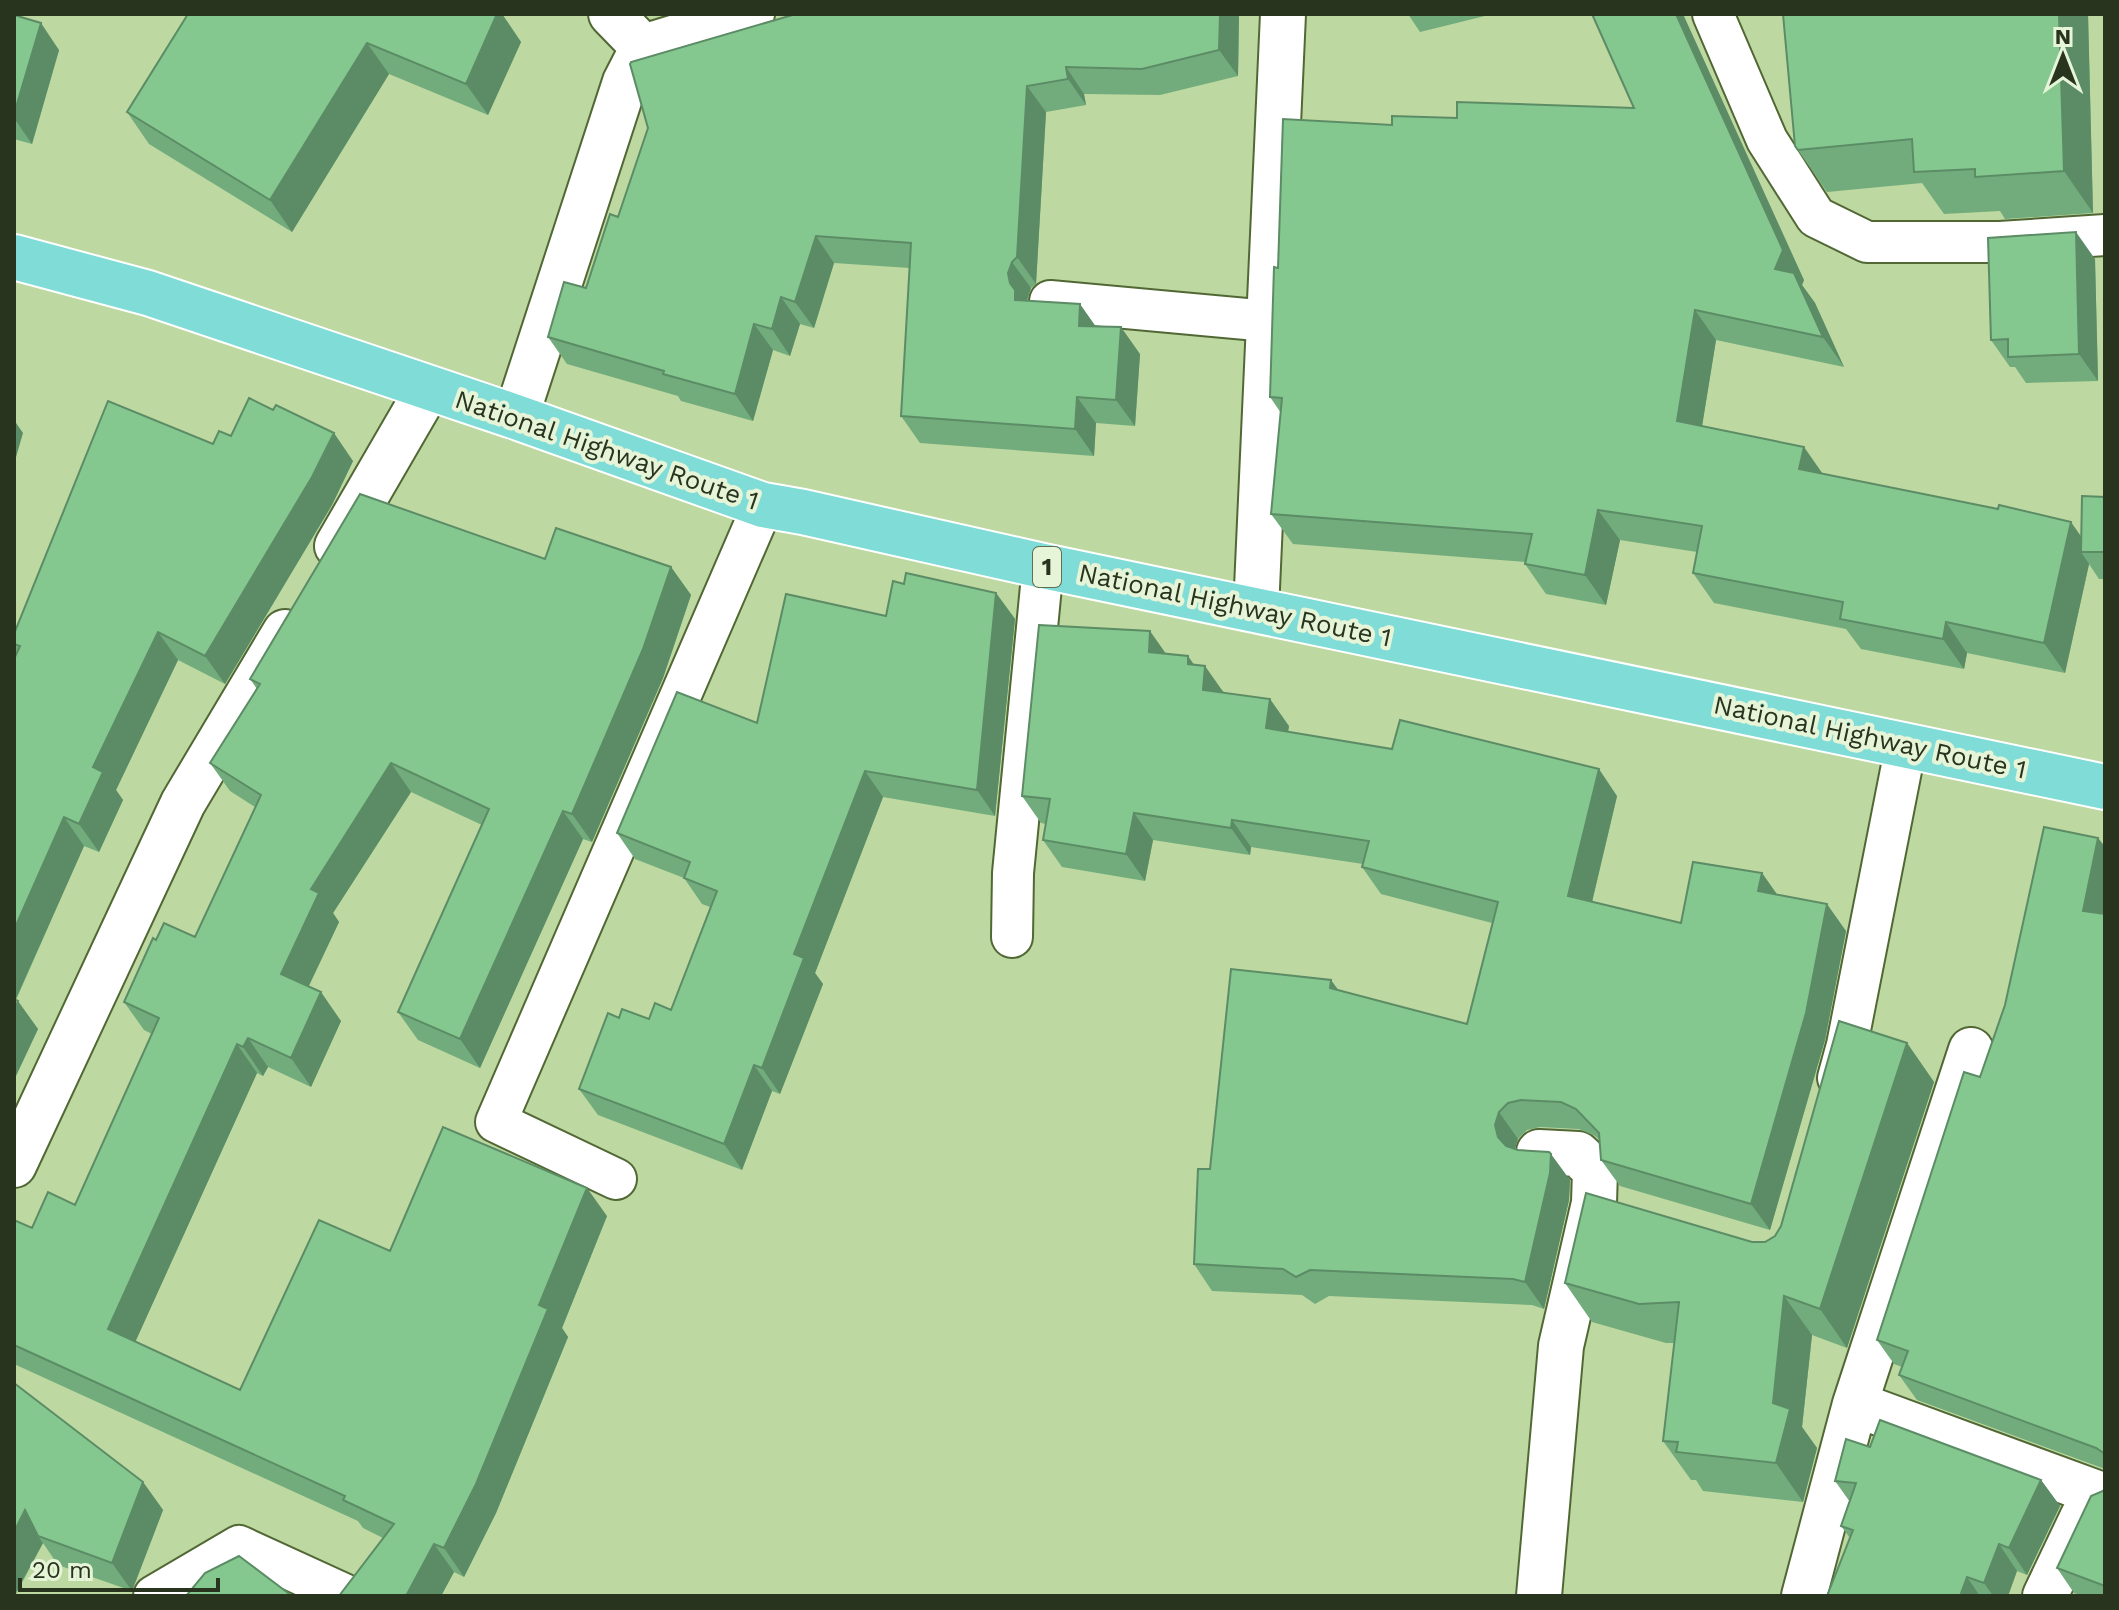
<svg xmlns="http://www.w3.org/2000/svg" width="2119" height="1610" viewBox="0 0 2119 1610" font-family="'Work Sans',sans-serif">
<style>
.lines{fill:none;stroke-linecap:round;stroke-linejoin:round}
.service-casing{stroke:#516835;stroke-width:44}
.minor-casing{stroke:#516835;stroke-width:48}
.trunk-casing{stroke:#fff;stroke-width:48}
.service{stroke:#fff;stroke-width:40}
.minor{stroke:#fff;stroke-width:44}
.trunk{stroke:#7fdcd6;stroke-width:44}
.wall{fill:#72ac7c}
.shaded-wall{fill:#5c8c65}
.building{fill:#84c890;stroke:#5c8c65;stroke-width:2}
.labels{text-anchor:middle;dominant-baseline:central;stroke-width:8;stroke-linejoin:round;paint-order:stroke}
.shield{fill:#e6f4d8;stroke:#626e56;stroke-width:2}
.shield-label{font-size:24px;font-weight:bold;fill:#29341e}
.street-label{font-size:26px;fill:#29341e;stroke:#e6f4d8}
</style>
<rect width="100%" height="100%" fill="#bdd8a0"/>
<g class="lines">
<defs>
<path id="service" d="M 1713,14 L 1767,140 L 1816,217 L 1867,242 L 2000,242 L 2105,235
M 1050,301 L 1268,321
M 1012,937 L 1013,873 L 1043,566
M 1838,1078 L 1847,1045 L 1906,745
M 616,1179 L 496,1122 L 763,505
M 154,1596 L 239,1546 L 348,1596"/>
<path id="minor" d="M 611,14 L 643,47
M 516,417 L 625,82 L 643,47 L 752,14
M 337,546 L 428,389
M 1256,610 L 1283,14
M 14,1165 L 183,803 L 285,632
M 1855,1404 L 2105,1496
M 1539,1596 L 1561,1346 L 1594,1203 L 1595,1170 L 1578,1154 L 1539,1152
M 1804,1596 L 1855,1404 L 1971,1050
M 2045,1596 L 2083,1516"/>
<path id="trunk" d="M 14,257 L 148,293 L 516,417 L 763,505 L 803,512 L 1043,566 L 2105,787"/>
</defs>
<use href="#service" class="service-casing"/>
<use href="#minor" class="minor-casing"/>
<use href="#trunk" class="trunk-casing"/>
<use href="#service" class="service"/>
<use href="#minor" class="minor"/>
<use href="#trunk" class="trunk"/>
</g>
<path class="wall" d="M 188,14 L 502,14 L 521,42 L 488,115 L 389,74 L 292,232 L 149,144 L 127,112 Z
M 796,14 L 1239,14 L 1238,76 L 1160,95 L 1084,94 L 1086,105 L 1046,112 L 1036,284 L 1031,288 L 1027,301 L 1096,326 L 1140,354 L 1135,426 L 1096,423 L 1094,456 L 920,443 L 901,416 L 910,268 L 834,263 L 814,328 L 800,324 L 790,356 L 773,350 L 753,421 L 681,401 L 678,396 L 567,364 L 548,337 L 586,288 L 618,217 Z
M 1408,14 L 1493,14 L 1420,32 Z
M 1783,14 L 2088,14 L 2093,213 L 2005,219 L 2000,211 L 1944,214 L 1922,183 L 1827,192 L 1795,146 Z
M 14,15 L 59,50 L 32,144 L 14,139 Z
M 2095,259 L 2098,381 L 2026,383 L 2015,367 L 2010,367 L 1991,340 Z
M 1804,280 L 1802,285 L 1815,303 L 1844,367 L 1716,340 L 1702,426 L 1822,473 L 2081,536 L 2105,497 L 2105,579 L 2099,579 L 2089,564 L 2065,673 L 1967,653 L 1964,669 L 1861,649 L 1846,629 L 1714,603 L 1693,573 L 1697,552 L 1620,540 L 1606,605 L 1546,594 L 1525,564 L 1526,562 L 1293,544 L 1271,514 L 1281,413 L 1270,397 Z
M 231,436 L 353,461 L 332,505 L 225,684 L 178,660 L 116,790 L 123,800 L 99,852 L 84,846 L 16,1000 L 38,1029 L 14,1080 L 14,659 L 17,652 L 14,648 L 14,634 L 213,444 Z
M 545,559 L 671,567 L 691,595 L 663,678 L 592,842 L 583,839 L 480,1068 L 418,1040 L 398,1012 L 482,825 L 411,792 L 333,913 L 339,922 L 309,986 L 341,1021 L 311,1087 L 268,1067 L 263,1076 L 257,1073 L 135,1342 L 240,1390 L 390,1251 L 607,1216 L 562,1328 L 568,1337 L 496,1513 L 464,1577 L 454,1572 L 441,1596 L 339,1596 L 383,1538 L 363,1528 L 358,1521 L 14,1364 L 14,1220 L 32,1228 L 75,1205 L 152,1034 L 144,1030 L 124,1002 L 156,940 L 195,937 L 255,807 L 230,791 L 210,763 L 257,689 L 250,679 Z
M 904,584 L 996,593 L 1015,619 L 995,816 L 883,797 L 815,973 L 823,984 L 780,1094 L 772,1091 L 742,1170 L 598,1115 L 579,1089 L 619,1018 L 649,1019 L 671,1010 L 710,907 L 702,904 L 684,878 L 635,859 L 617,833 L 757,723 L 886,616 Z
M 1166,654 L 1194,665 L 1224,692 L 1289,726 L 1288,732 L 1617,796 L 1592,902 L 1681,923 L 1762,873 L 1777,895 L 1846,931 L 1825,1040 L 1770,1230 L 1620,1186 L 1601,1160 L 1600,1140 L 1595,1136 L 1579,1129 L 1540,1127 L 1527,1130 L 1518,1139 L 1515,1149 L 1570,1180 L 1569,1200 L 1544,1309 L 1532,1305 L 1329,1296 L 1315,1304 L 1302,1295 L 1212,1291 L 1194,1264 L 1210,1169 L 1339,991 L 1467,1024 L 1492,923 L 1381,894 L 1362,867 L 1363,864 L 1251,847 L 1250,855 L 1153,840 L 1145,881 L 1062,867 L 1043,840 L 1046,824 L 1041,823 L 1022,796 Z
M 2098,838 L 2105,847 L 2105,1469 L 1917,1400 L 1899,1375 L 1902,1367 L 1894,1364 L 1877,1340 L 1980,1077 Z
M 1907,1043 L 1934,1082 L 1847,1348 L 1812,1335 L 1802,1427 L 1817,1448 L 1803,1502 L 1703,1491 L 1696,1480 L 1691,1480 L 1663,1441 L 1674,1343 L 1666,1343 L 1592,1322 L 1565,1283 L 1752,1242 L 1765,1242 L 1775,1236 Z
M 14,1383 L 143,1482 L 163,1510 L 132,1591 L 58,1565 L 43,1543 L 15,1596 Z
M 1870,1447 L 2041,1480 L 2060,1506 L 2027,1575 L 2017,1571 L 2008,1596 L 1827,1596 L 1850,1538 L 1841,1526 L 1850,1502 L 1835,1481 Z
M 2105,1488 L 2105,1596 L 2083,1596 L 2074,1593 L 2057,1568 Z"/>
<path class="shaded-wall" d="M 497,14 L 502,14 L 521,42 L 488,115 L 466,84 Z
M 1220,14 L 1239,14 L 1238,76 L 1219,50 Z
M 1676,14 L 1683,14 L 1804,280 L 1802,285 L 1815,303 L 1844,367 L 1775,269 Z
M 2059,14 L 2088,14 L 2093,213 L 2064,171 Z
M 41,23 L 59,50 L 32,144 L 14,118 L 14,114 Z
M 367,43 L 389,74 L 292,232 L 270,200 Z
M 1066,67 L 1084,94 L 1086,105 L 1068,79 Z
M 1027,86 L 1046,112 L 1036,284 L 1017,257 Z
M 2076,232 L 2095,259 L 2098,381 L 2079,354 Z
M 816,236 L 834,263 L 814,328 L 795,302 Z
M 1012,262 L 1031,288 L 1027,300 L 1029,309 L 1015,300 L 1008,273 Z
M 781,297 L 800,324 L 790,356 L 772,329 Z
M 1080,304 L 1099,331 L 1079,326 Z
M 1695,310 L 1716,340 L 1698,451 L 1677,421 Z
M 754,324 L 773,350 L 753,421 L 735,394 Z
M 1121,327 L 1140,354 L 1135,426 L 1116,400 Z
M 1077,397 L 1096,423 L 1094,456 L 1075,429 Z
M 14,420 L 23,433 L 14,464 Z
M 334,433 L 353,461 L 332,505 L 225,684 L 205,656 Z
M 1804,447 L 1825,477 L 1799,469 Z
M 1598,510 L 1620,540 L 1606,605 L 1585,575 Z
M 2071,522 L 2092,552 L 2081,552 L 2089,564 L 2065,673 L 2044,643 Z
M 671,567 L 691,595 L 663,678 L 592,842 L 572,814 Z
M 996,593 L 1015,619 L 995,816 L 977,790 Z
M 1946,622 L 1967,653 L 1964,669 L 1943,639 Z
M 1150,631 L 1169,658 L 1149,652 Z
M 158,632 L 178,660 L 116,790 L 123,800 L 99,852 L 79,824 L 93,767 Z
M 1188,656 L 1204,679 L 1205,666 L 1224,693 L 1203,690 L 1188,664 Z
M 1270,699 L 1289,726 L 1284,755 L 1266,728 Z
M 391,763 L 411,792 L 333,913 L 339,922 L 301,1002 L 281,974 L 311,889 Z
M 1599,769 L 1617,796 L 1587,923 L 1568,896 Z
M 865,771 L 883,797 L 815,973 L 823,984 L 780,1094 L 762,1068 L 794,954 Z
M 563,811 L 583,839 L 480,1068 L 460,1039 Z
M 1134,813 L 1153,840 L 1145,881 L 1126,854 Z
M 64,817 L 84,846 L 14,1003 L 14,930 Z
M 1232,820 L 1251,847 L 1250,855 L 1231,828 Z
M 2098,838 L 2105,847 L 2105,914 L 2100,936 L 2083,911 Z
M 1762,873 L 1781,900 L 1758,891 Z
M 1827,904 L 1846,931 L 1825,1040 L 1770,1230 L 1751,1204 Z
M 1331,980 L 1350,1006 L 1330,988 Z
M 321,992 L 341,1021 L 311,1087 L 291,1058 Z
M 18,1001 L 38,1029 L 14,1080 L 14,1010 Z
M 248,1038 L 268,1067 L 263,1076 L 243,1047 Z
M 1907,1043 L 1934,1082 L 1847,1348 L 1820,1309 Z
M 237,1044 L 257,1073 L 128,1358 L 108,1329 Z
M 754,1065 L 772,1091 L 742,1170 L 724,1144 Z
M 1499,1112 L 1518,1139 L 1514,1152 L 1517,1164 L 1498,1137 L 1495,1125 Z
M 1551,1154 L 1570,1180 L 1569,1200 L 1544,1309 L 1525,1282 Z
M 587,1188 L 607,1216 L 562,1328 L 568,1337 L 496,1513 L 464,1577 L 444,1548 L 539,1305 Z
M 1784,1296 L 1812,1335 L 1802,1427 L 1817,1448 L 1803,1502 L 1776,1463 L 1773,1403 Z
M 2041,1480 L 2060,1506 L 2027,1575 L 2009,1548 Z
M 143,1482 L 163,1510 L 132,1591 L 112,1563 Z
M 25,1510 L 38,1536 L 43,1543 L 14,1596 L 14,1532 Z
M 434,1544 L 454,1572 L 441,1596 L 406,1596 Z
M 1999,1544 L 2017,1571 L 2008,1596 L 1993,1596 L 1984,1583 Z
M 1967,1577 L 1980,1596 L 1960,1596 Z"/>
<path class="building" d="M 188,14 L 497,14 L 466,84 L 367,43 L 270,200 L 127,112 Z
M 796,14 L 894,14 L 894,15 L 901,14 L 1220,14 L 1219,50 L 1142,69 L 1066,67 L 1068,79 L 1027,86 L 1017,257 L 1012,262 L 1008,273 L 1010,283 L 1015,290 L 1015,300 L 1080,304 L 1079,326 L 1121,327 L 1116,400 L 1077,397 L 1075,429 L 901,416 L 911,243 L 816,236 L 795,302 L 781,297 L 772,329 L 754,324 L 735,394 L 663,374 L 664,371 L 548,337 L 564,282 L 586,288 L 610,214 L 618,217 L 648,128 L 630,64 L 631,62 Z
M 1592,14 L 1676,14 L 1783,250 L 1775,269 L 1794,273 L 1823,337 L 1695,310 L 1677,421 L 1804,447 L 1799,469 L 1998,509 L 1999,505 L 2071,522 L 2044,643 L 1946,622 L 1943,639 L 1840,619 L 1843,602 L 1693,573 L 1702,526 L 1598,510 L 1585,575 L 1525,564 L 1532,534 L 1271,514 L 1282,398 L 1270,397 L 1274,267 L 1278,268 L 1283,119 L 1392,125 L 1392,116 L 1457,118 L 1457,102 L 1634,108 Z
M 1783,14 L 2059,14 L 2064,171 L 1975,177 L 1975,169 L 1914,172 L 1912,139 L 1798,150 L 1795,146 Z
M 14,15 L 41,23 L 14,114 Z
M 2076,232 L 2079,354 L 2008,357 L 2008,339 L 1991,340 L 1988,238 Z
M 249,398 L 273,410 L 276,405 L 334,433 L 312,477 L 205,656 L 158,632 L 93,767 L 103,772 L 79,824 L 64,817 L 14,930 L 14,659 L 20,646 L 14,644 L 14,634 L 108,401 L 213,444 L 219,431 L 231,436 Z
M 360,494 L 545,559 L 556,528 L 671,567 L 643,649 L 572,814 L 563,811 L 460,1039 L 398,1012 L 489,809 L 391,763 L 311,889 L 319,893 L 281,974 L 321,992 L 291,1058 L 248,1038 L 243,1047 L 237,1044 L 108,1329 L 240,1390 L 319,1220 L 390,1251 L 443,1127 L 587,1188 L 539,1305 L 548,1309 L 476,1484 L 444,1548 L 434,1544 L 406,1596 L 339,1596 L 394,1524 L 343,1500 L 345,1496 L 14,1345 L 14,1220 L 32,1228 L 48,1192 L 75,1205 L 159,1018 L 124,1002 L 153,938 L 156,940 L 164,923 L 195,937 L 261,795 L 210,763 L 260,684 L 250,679 Z
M 2082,496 L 2105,497 L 2105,552 L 2081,552 Z
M 906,573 L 996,593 L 977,790 L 865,771 L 794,954 L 804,958 L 762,1068 L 754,1065 L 724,1144 L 579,1089 L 608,1013 L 619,1018 L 622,1009 L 649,1019 L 655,1003 L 671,1010 L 717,891 L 684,878 L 690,862 L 617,833 L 677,692 L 757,723 L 786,594 L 886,616 L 893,581 L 904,584 Z
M 1039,625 L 1150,631 L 1149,652 L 1188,656 L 1188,664 L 1205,666 L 1203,690 L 1270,699 L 1266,728 L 1392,749 L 1400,720 L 1599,769 L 1568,896 L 1681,923 L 1693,862 L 1762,873 L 1758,891 L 1827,904 L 1806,1013 L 1751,1204 L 1601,1160 L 1599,1133 L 1576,1109 L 1561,1102 L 1521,1100 L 1508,1103 L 1499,1112 L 1495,1125 L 1498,1137 L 1506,1146 L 1518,1150 L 1549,1152 L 1551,1154 L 1550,1173 L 1525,1282 L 1513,1279 L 1310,1270 L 1296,1277 L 1283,1269 L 1194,1264 L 1198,1169 L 1210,1169 L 1231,969 L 1331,980 L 1330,988 L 1467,1024 L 1498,902 L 1362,867 L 1369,841 L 1232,820 L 1231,828 L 1134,813 L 1126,854 L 1043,840 L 1050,799 L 1022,796 Z
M 2044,827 L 2098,838 L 2083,911 L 2105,914 L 2105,1454 L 2096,1448 L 1899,1375 L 1908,1351 L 1877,1340 L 1964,1072 L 1980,1077 L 2005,1005 Z
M 14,999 L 18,1001 L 14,1010 Z
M 1839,1021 L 1907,1043 L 1820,1309 L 1784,1296 L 1773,1403 L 1790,1409 L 1776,1463 L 1676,1452 L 1678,1442 L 1663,1441 L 1679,1302 L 1639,1304 L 1565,1283 L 1586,1193 L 1752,1242 L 1765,1242 L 1775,1236 L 1781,1226 Z
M 14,1383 L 143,1482 L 112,1563 L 38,1536 L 25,1510 L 14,1532 Z
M 1880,1420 L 2041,1480 L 2009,1548 L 1999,1544 L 1984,1583 L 1967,1577 L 1960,1596 L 1827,1596 L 1853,1530 L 1841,1526 L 1856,1483 L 1835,1481 L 1846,1439 L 1870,1447 Z
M 2105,1488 L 2105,1586 L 2057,1568 L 2091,1496 L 2103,1491 Z
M 239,1556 L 292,1596 L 186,1596 L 205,1573 Z"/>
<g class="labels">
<rect class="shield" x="1033" y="547" width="28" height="40" rx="6"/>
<g class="shield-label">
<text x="1047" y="567">1</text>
</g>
<g class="street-label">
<text transform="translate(607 450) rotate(19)">National Highway Route 1</text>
<text transform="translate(1235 605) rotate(12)">National Highway Route 1</text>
<text transform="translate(1870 737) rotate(12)">National Highway Route 1</text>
</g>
</g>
<rect width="2119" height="1610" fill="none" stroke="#29341e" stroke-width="32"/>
<g transform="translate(2063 56)" stroke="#e6f4d8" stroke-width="6" paint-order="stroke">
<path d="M0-6L14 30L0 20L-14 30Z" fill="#29341e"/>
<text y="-12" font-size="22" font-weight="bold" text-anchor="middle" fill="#29341e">N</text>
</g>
<path d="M20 1578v12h198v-12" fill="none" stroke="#29341e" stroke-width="4"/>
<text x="32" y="1578" font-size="24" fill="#29341e" stroke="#e6f4d8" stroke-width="6" paint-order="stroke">20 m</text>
</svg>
